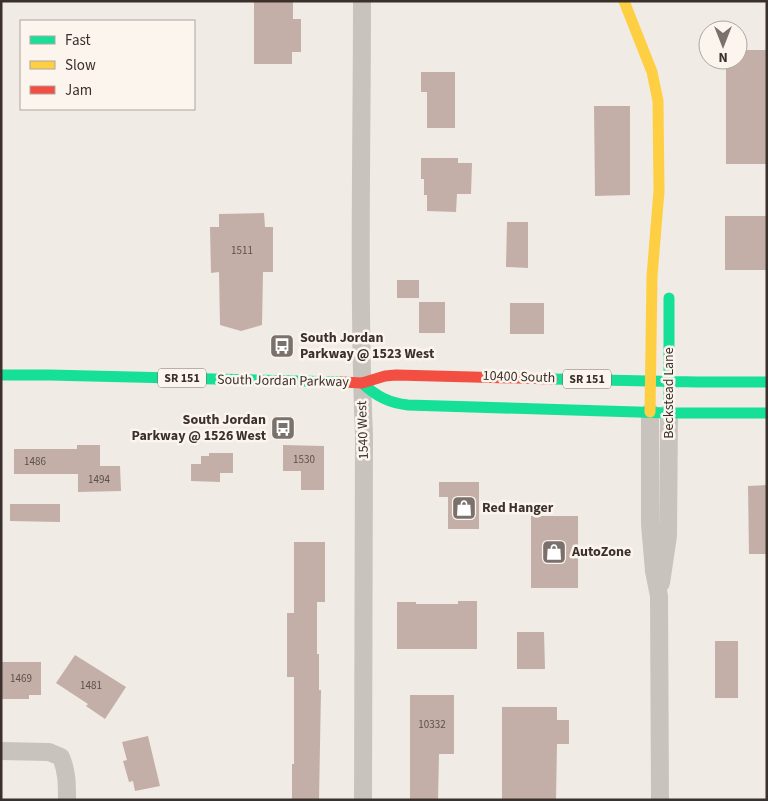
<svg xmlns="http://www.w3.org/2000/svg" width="768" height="801" viewBox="0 0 768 801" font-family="'Source Sans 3',sans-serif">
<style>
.building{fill:#c3afa7}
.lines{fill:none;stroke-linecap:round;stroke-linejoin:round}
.street{stroke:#c9c3be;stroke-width:18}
.fast{stroke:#16e098;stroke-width:11}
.slow{stroke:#ffcf43;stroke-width:11}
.jam{stroke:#f24e42;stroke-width:11}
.labels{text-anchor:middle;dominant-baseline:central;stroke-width:5;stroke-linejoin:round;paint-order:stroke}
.number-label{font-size:11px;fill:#5d504a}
.shield{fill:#fbf5ee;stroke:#756b66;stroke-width:1}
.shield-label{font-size:12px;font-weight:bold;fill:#3b302b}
.poi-label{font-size:14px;font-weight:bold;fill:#3b302b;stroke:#fbf5ee;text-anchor:start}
.street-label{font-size:14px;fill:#3b302b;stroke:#fbf5ee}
</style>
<rect width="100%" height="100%" fill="#f0ebe5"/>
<path class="building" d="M 254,1 L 293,1 L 293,19 L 301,19 L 301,52 L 292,52 L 292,64 L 254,64 Z
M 738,50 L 767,50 L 767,164 L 726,164 L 726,60 L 738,60 Z
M 421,72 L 455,72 L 455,128 L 427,128 L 427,92 L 421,92 Z
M 594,106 L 630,106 L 630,195 L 595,196 Z
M 421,158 L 458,158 L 458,163 L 472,163 L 471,194 L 457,194 L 456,212 L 427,211 L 427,195 L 424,195 L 424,179 L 421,179 Z
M 264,213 L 265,227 L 273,227 L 273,272 L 263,272 L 262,325 L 241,331 L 220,325 L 219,272 L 211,273 L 210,227 L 219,227 L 219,214 Z
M 725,216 L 767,216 L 767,270 L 725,270 Z
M 507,222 L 528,222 L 528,268 L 506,267 Z
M 397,280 L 419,280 L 419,298 L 397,298 Z
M 419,302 L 445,302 L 445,333 L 419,333 Z
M 510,303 L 544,303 L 544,334 L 510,334 Z
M 77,445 L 100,445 L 100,466 L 120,466 L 121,491 L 78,492 L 78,474 L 14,474 L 14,449 L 77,449 Z
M 283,445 L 324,446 L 324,490 L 301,490 L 301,471 L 283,471 Z
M 209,453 L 233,453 L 233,473 L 220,473 L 220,482 L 191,481 L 191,464 L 201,464 L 201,456 L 209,456 Z
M 439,482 L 479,482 L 479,529 L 448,529 L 448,497 L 439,497 Z
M 767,485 L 767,554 L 749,554 L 748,486 Z
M 10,504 L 60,504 L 60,522 L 10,521 Z
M 531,516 L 578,516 L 578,588 L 531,588 Z
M 294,542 L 325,542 L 325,602 L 317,602 L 317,654 L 319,654 L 319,690 L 321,690 L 319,800 L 292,800 L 292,764 L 294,764 L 294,677 L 287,677 L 287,613 L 294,613 Z
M 458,601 L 477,601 L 477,649 L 397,649 L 397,602 L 416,602 L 416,604 L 458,604 Z
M 517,632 L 544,632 L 545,669 L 517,669 Z
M 715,641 L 738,641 L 738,698 L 715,698 Z
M 75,655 L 126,687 L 105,719 L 86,706 L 88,704 L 56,683 Z
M 1,662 L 41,662 L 41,695 L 29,695 L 29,699 L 1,699 Z
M 410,695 L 454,695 L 454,754 L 439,754 L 438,800 L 410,800 Z
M 502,707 L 557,707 L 557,720 L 569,720 L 569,744 L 557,744 L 556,800 L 502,800 Z
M 148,736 L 160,786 L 135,791 L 133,781 L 129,782 L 123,761 L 127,760 L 122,742 Z"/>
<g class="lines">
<path class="street" d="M 362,1 C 362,146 358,291 364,435 L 363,800
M 650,412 L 650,524 L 654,571 L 659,596 L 660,800
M 661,583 L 668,536 L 669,413
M 1,751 L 49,752 L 61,757 C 67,772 67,783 67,800"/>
<path class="fast" d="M 669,298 L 669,413
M 1,375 L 49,375 L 341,382
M 552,379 L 697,382 L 767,382
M 362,383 C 376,396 389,403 408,405 L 669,413 L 767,413"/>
<path class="slow" d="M 624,1 L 652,72 L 658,101 L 659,191 L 652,276 L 650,412"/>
<path class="jam" d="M 341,382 L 362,383 L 385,376 L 396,375 L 552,379"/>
</g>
<defs>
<symbol id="bus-square" viewBox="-11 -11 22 22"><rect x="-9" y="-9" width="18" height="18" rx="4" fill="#7a716c" stroke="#fbf5ee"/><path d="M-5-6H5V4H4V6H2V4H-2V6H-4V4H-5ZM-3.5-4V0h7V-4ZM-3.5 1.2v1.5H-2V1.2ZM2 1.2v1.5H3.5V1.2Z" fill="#fff"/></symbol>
<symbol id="shop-square" viewBox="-11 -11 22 22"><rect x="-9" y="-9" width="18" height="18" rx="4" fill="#7a716c" stroke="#fbf5ee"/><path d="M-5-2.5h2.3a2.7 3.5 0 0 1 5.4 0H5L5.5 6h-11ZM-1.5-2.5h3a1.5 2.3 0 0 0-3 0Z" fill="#fff"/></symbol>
</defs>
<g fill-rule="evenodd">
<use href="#bus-square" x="268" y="332" width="28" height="28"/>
<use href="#bus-square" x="269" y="414" width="28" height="28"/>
<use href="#shop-square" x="450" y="494" width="28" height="28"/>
<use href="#shop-square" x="540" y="538" width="28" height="28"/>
</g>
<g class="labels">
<g class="number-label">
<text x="242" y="250">1511</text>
<text x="304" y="459">1530</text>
<text x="35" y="461">1486</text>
<text x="99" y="479">1494</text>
<text x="21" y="678">1469</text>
<text x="91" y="685">1481</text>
<text x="432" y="724">10332</text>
</g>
<g class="shield">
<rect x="158" y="368.5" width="48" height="19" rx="4"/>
<rect x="563" y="369.5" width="48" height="19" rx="4"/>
</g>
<g class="shield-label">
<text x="182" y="378">SR 151</text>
<text x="587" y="379">SR 151</text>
</g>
<g class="poi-label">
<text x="300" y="338">South Jordan<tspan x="300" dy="16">Parkway @ 1523 West</tspan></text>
<text x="266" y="420" text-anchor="end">South Jordan<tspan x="266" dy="16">Parkway @ 1526 West</tspan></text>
<text x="482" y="508">Red Hanger</text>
<text x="572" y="552">AutoZone</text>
</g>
<g class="street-label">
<text transform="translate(519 377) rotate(2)">10400 South</text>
<text transform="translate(283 381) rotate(1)">South Jordan Parkway</text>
<text transform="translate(669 393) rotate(-90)">Beckstead Lane</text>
<text transform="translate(363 430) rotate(-92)">1540 West</text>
</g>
</g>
<rect width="768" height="801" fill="none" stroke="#3b302b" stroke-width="5"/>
<rect x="20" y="20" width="175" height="90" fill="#fbf5ee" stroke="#aea6a0"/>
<rect x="30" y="36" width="25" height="8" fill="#16e098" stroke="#aea6a0"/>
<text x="65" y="45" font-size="15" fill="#3b302b">Fast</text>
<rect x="30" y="61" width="25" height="8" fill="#ffcf43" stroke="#aea6a0"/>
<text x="65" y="70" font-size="15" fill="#3b302b">Slow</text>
<rect x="30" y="86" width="25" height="8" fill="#f24e42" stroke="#aea6a0"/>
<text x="65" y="95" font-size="15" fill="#3b302b">Jam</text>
<g transform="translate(723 45) rotate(180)"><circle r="24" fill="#fbf5ee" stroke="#aea6a0"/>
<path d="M0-4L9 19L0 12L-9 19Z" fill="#7a716c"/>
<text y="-8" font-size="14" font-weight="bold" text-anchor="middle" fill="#3b302b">N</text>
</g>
</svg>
